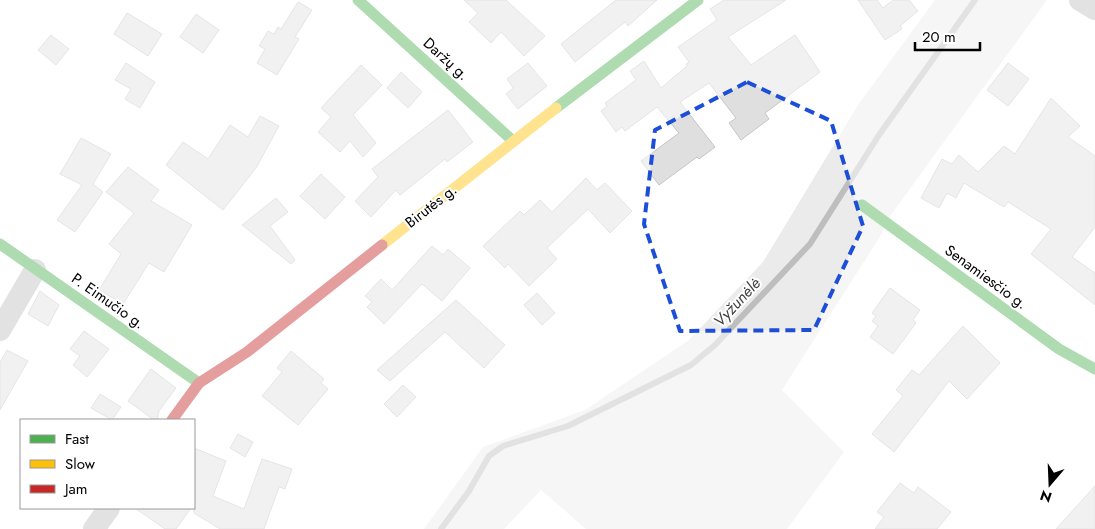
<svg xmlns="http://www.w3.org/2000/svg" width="1095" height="529" viewBox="0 0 1095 529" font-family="Jost,sans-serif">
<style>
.green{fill:#ebebeb}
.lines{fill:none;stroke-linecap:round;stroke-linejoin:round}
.stream{stroke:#bebebe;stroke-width:6}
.building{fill:#dfdfdf;stroke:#c6c6c6}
.street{stroke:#bebebe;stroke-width:22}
.fast{stroke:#4caf50;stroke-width:11}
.slow{stroke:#ffc107;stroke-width:11}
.jam{stroke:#c62828;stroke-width:11}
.marked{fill:none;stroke:#1d4ed8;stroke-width:4;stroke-dasharray:10 6;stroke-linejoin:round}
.labels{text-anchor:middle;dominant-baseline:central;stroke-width:4;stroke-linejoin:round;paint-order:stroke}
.street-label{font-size:15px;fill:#000;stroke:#fff}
.water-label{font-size:16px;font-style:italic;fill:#434343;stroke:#fff}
</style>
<rect width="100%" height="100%" fill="#fff"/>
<path class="green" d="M 935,0 L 1047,0 L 888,219 L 881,235 L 782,390 L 844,452 L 787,529 L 586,529 L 541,490 L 504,529 L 424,529 L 483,447 L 585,410 L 689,340 L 763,262 L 858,105 Z"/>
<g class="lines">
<path class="stream" d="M 441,529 L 469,491 L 489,456 L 503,446 L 568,426 L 691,365 L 715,345 L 810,244 L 879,135 L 975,0"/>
</g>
<path class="building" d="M 464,0 L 506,0 L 545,36 L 524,56 L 501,32 L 491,43 L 469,22 L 478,13 Z
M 616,0 L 657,0 L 628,26 L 625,22 L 575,62 L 561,44 Z
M 724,0 L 786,0 L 728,37 L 751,65 L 795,35 L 820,72 L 765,113 L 769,119 L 741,140 L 729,123 L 736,118 L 709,83 L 680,102 L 715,147 L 699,159 L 697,157 L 659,185 L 641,161 L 679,133 L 657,107 L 625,131 L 622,127 L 616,132 L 601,111 L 607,106 L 605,103 L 636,80 L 630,71 L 644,61 L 661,88 L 687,66 L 686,64 L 689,62 L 678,47 L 717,20 L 710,9 Z
M 858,0 L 877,0 L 883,8 L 893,0 L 909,0 L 918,11 L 900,26 L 902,29 L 885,40 Z
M 298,2 L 312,10 L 295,37 L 299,39 L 277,75 L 257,63 L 265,49 L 259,46 L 268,31 L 274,34 L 278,27 L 281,29 Z
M 127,13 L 162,34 L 148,56 L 114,34 Z
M 196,14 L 219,30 L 203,53 L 180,37 Z
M 51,35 L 69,49 L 56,65 L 38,50 Z
M 126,63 L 155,82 L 140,108 L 125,99 L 131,89 L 115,80 Z
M 528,63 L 547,86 L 518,109 L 506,94 L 513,88 L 507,79 Z
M 1008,63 L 1029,79 L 1008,106 L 987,90 Z
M 361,65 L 382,85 L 353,115 L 376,143 L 363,157 L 350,141 L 340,152 L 318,132 L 331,117 L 321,108 Z
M 401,72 L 422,92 L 408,108 L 387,88 Z
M 1051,98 L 1080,126 L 1068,137 L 1095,156 L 1095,227 L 1072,257 L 1095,273 L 1095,305 L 1031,254 L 1051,229 L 1008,202 L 1004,207 L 964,183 L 956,198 L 947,193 L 939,208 L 921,198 L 942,159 L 952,164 L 959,155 L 978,172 L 1004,146 L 1015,154 Z
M 448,110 L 473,142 L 447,162 L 445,159 L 400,195 L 396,190 L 371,217 L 355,201 L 378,177 L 372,169 Z
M 260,116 L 279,126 L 256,168 L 223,210 L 166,165 L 183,142 L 208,159 L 230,125 L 248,137 Z
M 81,138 L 111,154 L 93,184 L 103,192 L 75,232 L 57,220 L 82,185 L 60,174 Z
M 128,167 L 159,190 L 151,201 L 192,225 L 164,272 L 149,263 L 123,304 L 99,290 L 121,254 L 109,244 L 134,213 L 106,192 Z
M 321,174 L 345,197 L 325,219 L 300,196 Z
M 586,178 L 597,190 L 605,183 L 632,211 L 610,233 L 588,209 L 547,248 L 557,259 L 529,286 L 508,264 L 505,268 L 483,246 L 520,211 L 524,215 L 540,200 L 552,212 Z
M 276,198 L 288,212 L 270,226 L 295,260 L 291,264 L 242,225 Z
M 432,246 L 443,255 L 448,249 L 470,268 L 442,301 L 422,284 L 384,324 L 367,307 L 372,302 L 365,296 L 381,279 L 392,290 Z
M 890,288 L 920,310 L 913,320 L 916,323 L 893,354 L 870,337 L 878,326 L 872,321 L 876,316 L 872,313 Z
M 40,291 L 59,305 L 48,326 L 28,314 Z
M 537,293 L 555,313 L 542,325 L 524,305 Z
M 456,300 L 505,345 L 484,368 L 445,332 L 390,381 L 377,370 Z
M 963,326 L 1000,363 L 967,399 L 949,381 L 894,452 L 872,434 L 903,396 L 896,390 L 912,370 L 919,375 Z
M 84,331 L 109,349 L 87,377 L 73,365 L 80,356 L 70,349 Z
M 7,350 L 28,361 L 0,410 L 0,362 Z
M 291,351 L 324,379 L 321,383 L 328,389 L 298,425 L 262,396 L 282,372 L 277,368 Z
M 151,369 L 176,388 L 159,411 L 157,420 L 154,420 L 128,401 Z
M 403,385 L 416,397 L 397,417 L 384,404 Z
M 100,394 L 121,407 L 112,420 L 91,408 Z
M 238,434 L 253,442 L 245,457 L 230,448 Z
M 194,448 L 226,461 L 213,496 L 244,509 L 262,459 L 292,469 L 285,489 L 279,487 L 264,529 L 220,529 L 194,513 Z
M 900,483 L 914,493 L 918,487 L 951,512 L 937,529 L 875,529 L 884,517 L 877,512 Z
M 1095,486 L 1095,529 L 1056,529 Z
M 135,508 L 191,508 L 176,529 L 165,529 Z"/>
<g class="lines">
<path class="street" d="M 1080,0 L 1095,9
M 0,330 L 35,270
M 94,529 L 109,508"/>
<path class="fast" d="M 358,0 L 513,141
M 556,108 L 698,0
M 862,205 L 1059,349 L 1095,369
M 0,244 L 199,383"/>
<path class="slow" d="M 382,245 L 556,108"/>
<path class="jam" d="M 172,420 L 199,383 L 247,352 L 382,245"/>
</g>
<path d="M0 0H1095V529H0ZM 747,82 L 831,121 L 863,226 L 814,330 L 680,331 L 644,224 L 655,130 Z" fill="#fff" fill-opacity=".55" fill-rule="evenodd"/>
<path class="marked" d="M 747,82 L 831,121 L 863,226 L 814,330 L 680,331 L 644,224 L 655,130 Z"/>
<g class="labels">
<g class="street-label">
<text transform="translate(446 59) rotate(42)">Daržų g.</text>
<text transform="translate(431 206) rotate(-38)">Birutės g.</text>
<text transform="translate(986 277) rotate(36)">Senamiesčio g.</text>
<text transform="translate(108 301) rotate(35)">P. Eimučio g.</text>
</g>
<g class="water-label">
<text transform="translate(737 302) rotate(-47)">Vyžunėlė</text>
</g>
</g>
<rect x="20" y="419" width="175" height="90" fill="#ffffff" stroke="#999999"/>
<rect x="30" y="435" width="25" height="8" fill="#4caf50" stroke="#999999"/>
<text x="65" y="444" font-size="15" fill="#000000">Fast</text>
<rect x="30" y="460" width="25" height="8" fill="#ffc107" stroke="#999999"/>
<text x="65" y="469" font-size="15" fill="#000000">Slow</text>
<rect x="30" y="485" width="25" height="8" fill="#c62828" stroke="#999999"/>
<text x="65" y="494" font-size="15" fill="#000000">Jam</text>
<g transform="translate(1050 484) rotate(199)" stroke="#ffffff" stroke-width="4" paint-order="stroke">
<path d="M0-4L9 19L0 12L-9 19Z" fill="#000000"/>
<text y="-8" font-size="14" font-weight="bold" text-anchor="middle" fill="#000000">N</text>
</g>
<path d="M915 42v8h65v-8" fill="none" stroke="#000000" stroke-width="2.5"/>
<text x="922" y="42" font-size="15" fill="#000000" stroke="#ffffff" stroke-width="4" paint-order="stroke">20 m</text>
</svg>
